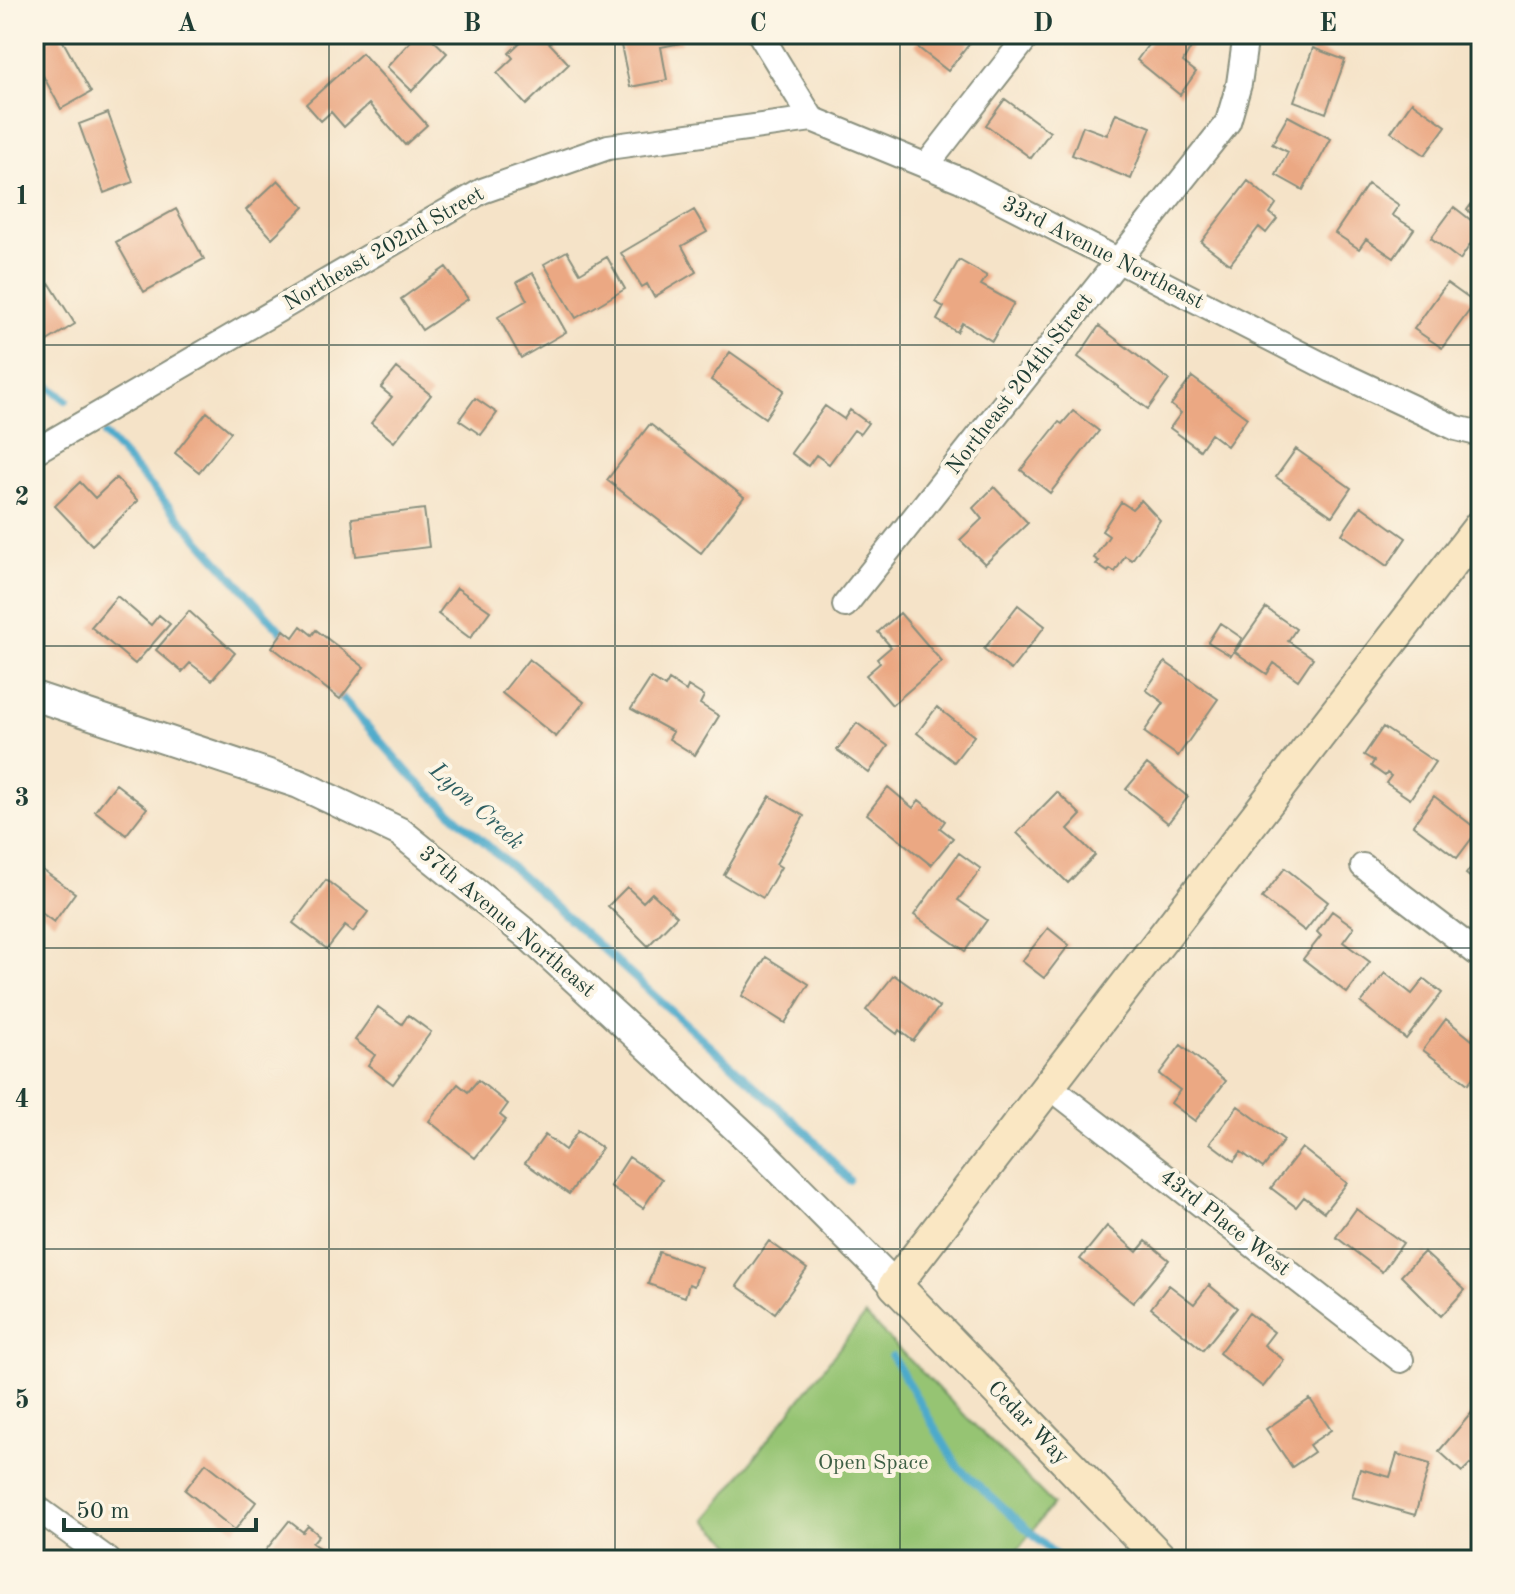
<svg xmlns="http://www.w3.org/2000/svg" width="1515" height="1594" viewBox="0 0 1515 1594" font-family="'Old Standard TT',serif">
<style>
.green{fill:#96c473;stroke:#5a8054;stroke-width:2}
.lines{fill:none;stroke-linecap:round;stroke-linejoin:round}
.stream{stroke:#4daacb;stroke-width:8}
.building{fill:#eba883}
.minor-casing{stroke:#8a907e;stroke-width:28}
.tertiary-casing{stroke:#8a907e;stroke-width:32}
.secondary-casing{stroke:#8a907e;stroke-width:36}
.minor{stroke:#fff;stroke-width:24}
.tertiary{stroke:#fff;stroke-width:28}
.secondary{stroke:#fae7c3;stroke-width:32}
.grid{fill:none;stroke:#1f3d34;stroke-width:2;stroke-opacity:0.55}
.labels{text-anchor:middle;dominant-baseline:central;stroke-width:8;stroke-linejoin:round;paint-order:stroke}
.street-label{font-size:22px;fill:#1f3d34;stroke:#fcf5e5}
.park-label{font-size:22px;fill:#3d5f44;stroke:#fcf5e5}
.water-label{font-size:24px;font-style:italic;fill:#2d5e61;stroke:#fcf5e5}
.neatline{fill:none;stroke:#1f3d34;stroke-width:3}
.grid-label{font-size:26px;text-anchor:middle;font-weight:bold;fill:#1f3d34}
</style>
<rect width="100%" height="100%" fill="#fcf5e5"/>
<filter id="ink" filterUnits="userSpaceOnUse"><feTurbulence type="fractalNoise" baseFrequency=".0125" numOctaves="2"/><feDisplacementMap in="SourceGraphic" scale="16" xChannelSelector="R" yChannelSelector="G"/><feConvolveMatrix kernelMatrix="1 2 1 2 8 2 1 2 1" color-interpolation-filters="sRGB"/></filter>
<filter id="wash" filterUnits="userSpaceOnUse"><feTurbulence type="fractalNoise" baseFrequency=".006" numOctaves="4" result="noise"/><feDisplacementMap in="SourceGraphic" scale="32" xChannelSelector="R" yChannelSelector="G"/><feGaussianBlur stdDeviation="1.8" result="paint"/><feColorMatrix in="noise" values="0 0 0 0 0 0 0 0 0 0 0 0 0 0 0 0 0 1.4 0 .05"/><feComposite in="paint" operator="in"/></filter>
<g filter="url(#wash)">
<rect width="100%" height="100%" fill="#f5e3c8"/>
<path class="green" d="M 865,1315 L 1053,1504 L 1010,1560 L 749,1560 L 706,1520 Z"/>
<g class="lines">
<path class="stream" d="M 34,375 L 66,400
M 105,435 L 288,639
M 335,690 L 413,778 L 808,1134 L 849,1180
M 892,1356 L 958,1467 L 1061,1560"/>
</g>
<g id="blocks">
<path class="building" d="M 59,34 L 91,92 L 61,109 L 34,59 L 34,48 Z
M 417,34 L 427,34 L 447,53 L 412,91 L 387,67 Z
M 529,34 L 541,34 L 569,64 L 526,105 L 497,73 L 513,58 L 509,53 Z
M 631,34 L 679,34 L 681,43 L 661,47 L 667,80 L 630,87 L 619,36 Z
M 923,34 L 958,34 L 970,43 L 948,71 L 915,45 Z
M 1156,34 L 1182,34 L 1194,42 L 1183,62 L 1196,72 L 1180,95 L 1137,60 Z
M 1313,48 L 1345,60 L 1326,113 L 1294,101 Z
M 362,53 L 427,125 L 405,145 L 369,104 L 344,127 L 331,112 L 321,121 L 306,104 Z
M 1005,99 L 1050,132 L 1031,158 L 986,125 Z
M 1412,102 L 1446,126 L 1425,155 L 1391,132 Z
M 108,113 L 133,182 L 104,193 L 79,124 Z
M 1116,113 L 1151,127 L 1131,179 L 1072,155 L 1083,126 L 1107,135 Z
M 1288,116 L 1331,139 L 1303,190 L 1276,175 L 1288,152 L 1272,144 Z
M 278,180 L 304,207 L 272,238 L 246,210 Z
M 1248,181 L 1276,204 L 1270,213 L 1277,219 L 1266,233 L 1259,227 L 1230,264 L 1201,242 Z
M 1368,184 L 1399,205 L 1392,215 L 1414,229 L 1394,258 L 1366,239 L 1359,249 L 1335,233 Z
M 1481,191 L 1481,221 L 1467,210 Z
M 1454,207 L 1481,228 L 1460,260 L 1431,238 Z
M 176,209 L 204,259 L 144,292 L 116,242 Z
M 694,210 L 707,232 L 682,246 L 696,272 L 654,297 L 647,284 L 642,287 L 621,253 Z
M 567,251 L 580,273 L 607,257 L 625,289 L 576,318 L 544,264 Z
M 959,260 L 987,276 L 981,285 L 1014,303 L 992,341 L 962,323 L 957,332 L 937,320 L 944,307 L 935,302 Z
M 446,267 L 468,299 L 422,330 L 401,299 Z
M 533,273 L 566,332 L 521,358 L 498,317 L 527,300 L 517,282 Z
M 1447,283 L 1475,303 L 1442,348 L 1414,329 Z
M 50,284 L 75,324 L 34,349 L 34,294 Z
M 1099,326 L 1169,380 L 1148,409 L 1078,357 Z
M 730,352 L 784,390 L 765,418 L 711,380 Z
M 397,368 L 431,395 L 394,442 L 371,423 L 392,397 L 381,388 Z
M 1192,377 L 1247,418 L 1227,446 L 1211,434 L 1200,450 L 1170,428 L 1181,413 L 1171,405 Z
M 475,398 L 497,413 L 481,435 L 459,420 Z
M 825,406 L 844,419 L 850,410 L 868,423 L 860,434 L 854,430 L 829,464 L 816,455 L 808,466 L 791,453 Z
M 1073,411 L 1099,431 L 1050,493 L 1021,470 L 1059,422 L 1062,424 Z
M 207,412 L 231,432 L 199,472 L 175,453 Z
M 650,424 L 744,497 L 701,553 L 607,480 Z
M 1296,449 L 1351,488 L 1332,516 L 1276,477 Z
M 116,478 L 138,501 L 92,545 L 55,506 L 80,482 L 95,498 Z
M 994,487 L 1028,523 L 985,564 L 960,540 L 982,519 L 973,508 Z
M 1141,500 L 1160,520 L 1132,560 L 1125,556 L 1115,572 L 1110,569 L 1108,572 L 1096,564 L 1099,561 L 1094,558 L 1109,536 L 1102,531 L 1121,502 L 1132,509 Z
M 1361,506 L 1406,538 L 1387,566 L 1342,534 Z
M 424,509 L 429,547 L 356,556 L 352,518 Z
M 457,588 L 490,611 L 470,638 L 438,614 Z
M 117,596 L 151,625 L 159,615 L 170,624 L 135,664 L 91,627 Z
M 1018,605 L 1045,626 L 1011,670 L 984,649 Z
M 1266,608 L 1296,629 L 1288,641 L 1313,658 L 1298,680 L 1274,663 L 1267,674 L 1235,652 Z
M 189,611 L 235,653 L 212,680 L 190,663 L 182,672 L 156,650 Z
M 900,613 L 942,662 L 892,705 L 866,675 L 880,663 L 877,659 L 891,647 L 878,632 Z
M 1220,623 L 1242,638 L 1231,656 L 1208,642 Z
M 301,626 L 312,635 L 316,630 L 364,667 L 340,699 L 272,647 L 284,630 L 293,637 Z
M 529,659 L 584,702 L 556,737 L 502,693 Z
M 1165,662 L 1218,699 L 1178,756 L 1144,732 L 1164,703 L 1146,690 Z
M 651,678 L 665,687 L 669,680 L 686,691 L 688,686 L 704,696 L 700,704 L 719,716 L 695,755 L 669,739 L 673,732 L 631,709 Z
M 937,707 L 974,736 L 954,762 L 917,733 Z
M 857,723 L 888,746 L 869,773 L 837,750 Z
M 1383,727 L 1435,762 L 1410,799 L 1386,783 L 1391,776 L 1387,773 L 1385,776 L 1371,766 L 1374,761 L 1364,755 Z
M 1147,764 L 1188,797 L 1168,823 L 1126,789 Z
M 116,784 L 147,808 L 126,835 L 95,811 Z
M 888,787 L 913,808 L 919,800 L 945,821 L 940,828 L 953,838 L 931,865 L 867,814 Z
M 1057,792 L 1081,815 L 1068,829 L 1095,855 L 1068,883 L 1017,833 Z
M 770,796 L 804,816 L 776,864 L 781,867 L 763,898 L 724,875 Z
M 1434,796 L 1478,830 L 1457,858 L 1413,825 Z
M 959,853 L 981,869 L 958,900 L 987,920 L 965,951 L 914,915 Z
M 1481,854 L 1481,886 L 1466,874 Z
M 34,864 L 75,893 L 54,922 L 40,912 L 34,920 Z
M 1285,868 L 1328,902 L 1305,931 L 1262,898 Z
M 326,880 L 368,912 L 353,932 L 345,926 L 327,949 L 293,923 Z
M 627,887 L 643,902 L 652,893 L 677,916 L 648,946 L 608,906 Z
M 1332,911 L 1354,927 L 1343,942 L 1370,962 L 1347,993 L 1303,959 L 1321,936 L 1317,932 Z
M 1048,928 L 1069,945 L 1044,978 L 1022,961 Z
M 766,957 L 809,984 L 785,1023 L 742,996 Z
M 1385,973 L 1412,994 L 1424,979 L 1442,993 L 1406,1039 L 1361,1003 Z
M 894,975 L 939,1007 L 913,1041 L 899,1030 L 897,1034 L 866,1010 Z
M 378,1007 L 402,1024 L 408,1015 L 431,1032 L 393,1084 L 368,1065 L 375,1055 L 355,1040 Z
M 1446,1019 L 1472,1040 L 1481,1028 L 1481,1066 L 1468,1084 L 1423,1050 Z
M 1181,1045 L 1226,1081 L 1195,1121 L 1171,1103 L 1180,1090 L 1159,1074 Z
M 478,1080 L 508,1104 L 500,1115 L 506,1120 L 475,1158 L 429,1121 L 458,1084 L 468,1092 Z
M 1238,1106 L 1284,1140 L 1263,1168 L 1241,1152 L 1234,1161 L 1210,1143 Z
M 578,1131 L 602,1148 L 569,1194 L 525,1163 L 545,1135 L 565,1150 Z
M 1302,1148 L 1347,1183 L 1324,1212 L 1304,1197 L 1296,1207 L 1271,1188 Z
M 629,1157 L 662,1179 L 643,1208 L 610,1186 Z
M 1356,1209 L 1403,1243 L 1382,1272 L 1336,1237 Z
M 1107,1226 L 1137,1252 L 1146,1241 L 1169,1260 L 1133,1303 L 1080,1259 Z
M 769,1241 L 807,1269 L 775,1313 L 737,1286 Z
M 659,1252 L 701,1267 L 694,1286 L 689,1284 L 685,1297 L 648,1284 Z
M 1424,1252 L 1465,1290 L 1441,1316 L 1401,1276 Z
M 1169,1285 L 1194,1304 L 1209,1285 L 1237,1308 L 1203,1350 L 1151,1308 Z
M 1249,1313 L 1274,1332 L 1264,1345 L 1284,1360 L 1263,1387 L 1219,1353 Z
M 1481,1340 L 1481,1374 L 1475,1374 L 1473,1341 Z
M 1310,1399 L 1331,1430 L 1309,1445 L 1314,1452 L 1292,1467 L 1266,1429 Z
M 1481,1407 L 1481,1474 L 1470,1464 L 1462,1472 L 1439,1451 L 1474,1410 L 1476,1412 Z
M 1397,1454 L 1430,1464 L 1415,1515 L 1352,1497 L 1360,1469 L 1390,1477 Z
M 206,1463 L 256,1502 L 235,1530 L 185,1490 Z
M 289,1521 L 303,1532 L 308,1526 L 319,1535 L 312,1543 L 322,1550 L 314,1560 L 258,1560 Z
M 34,1552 L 60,1553 L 60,1560 L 34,1560 Z"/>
</g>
</g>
<g filter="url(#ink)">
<use href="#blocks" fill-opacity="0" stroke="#8a907e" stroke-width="2"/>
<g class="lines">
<defs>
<path id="minor" d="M 760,34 L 812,119 L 961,180 L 1332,370 L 1456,428 L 1481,434
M 926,166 L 1029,34
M 34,452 L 482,191 L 608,147 L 812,119
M 845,605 L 1228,122 L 1239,84 L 1246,34
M 1363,866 L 1481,956
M 1049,1086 L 1401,1360
M 34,1506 L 108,1560"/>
<path id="tertiary" d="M 34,696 L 299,784 L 400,832 L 529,936 L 757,1147 L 895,1285"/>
<path id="secondary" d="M 1162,1560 L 895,1285 L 1481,525"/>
</defs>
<use href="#minor" class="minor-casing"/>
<use href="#tertiary" class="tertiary-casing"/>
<use href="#secondary" class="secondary-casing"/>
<use href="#minor" class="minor"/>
<use href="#tertiary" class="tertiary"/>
<use href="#secondary" class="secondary"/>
</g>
</g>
<path class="grid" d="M 329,34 L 329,1560M 615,34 L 615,1560M 900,34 L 900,1560M 1186,34 L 1186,1560M 34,345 L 1481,345M 34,646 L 1481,646M 34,948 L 1481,948M 34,1249 L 1481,1249"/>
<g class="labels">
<g class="street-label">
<text transform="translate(384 249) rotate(-30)">Northeast 202nd Street</text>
<text transform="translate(1103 253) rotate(27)">33rd Avenue Northeast</text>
<text transform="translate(1020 384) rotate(-52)">Northeast 204th Street</text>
<text transform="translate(507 922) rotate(40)">37th Avenue Northeast</text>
<text transform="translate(1225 1223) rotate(38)">43rd Place West</text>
<text transform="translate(1028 1423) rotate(46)">Cedar Way</text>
</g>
<g class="park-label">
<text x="873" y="1463">Open Space</text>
</g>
<g class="water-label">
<text transform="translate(476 807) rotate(42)">Lyon Creek</text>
</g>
</g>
<rect width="1515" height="1594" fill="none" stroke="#fcf5e5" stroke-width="88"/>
<path d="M64 1518v12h192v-12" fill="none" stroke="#1f3d34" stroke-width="4"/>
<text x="76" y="1518" font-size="24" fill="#1f3d34" stroke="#fcf5e5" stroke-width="6" paint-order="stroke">50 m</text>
<rect x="44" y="44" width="1427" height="1506" class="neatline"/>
<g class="grid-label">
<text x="187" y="31">A</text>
<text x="472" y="31">B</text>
<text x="758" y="31">C</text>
<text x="1043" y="31">D</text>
<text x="1328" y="31">E</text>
<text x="22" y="204">1</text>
<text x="22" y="505">2</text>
<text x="22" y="806">3</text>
<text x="22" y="1107">4</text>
<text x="22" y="1408">5</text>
</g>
</svg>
